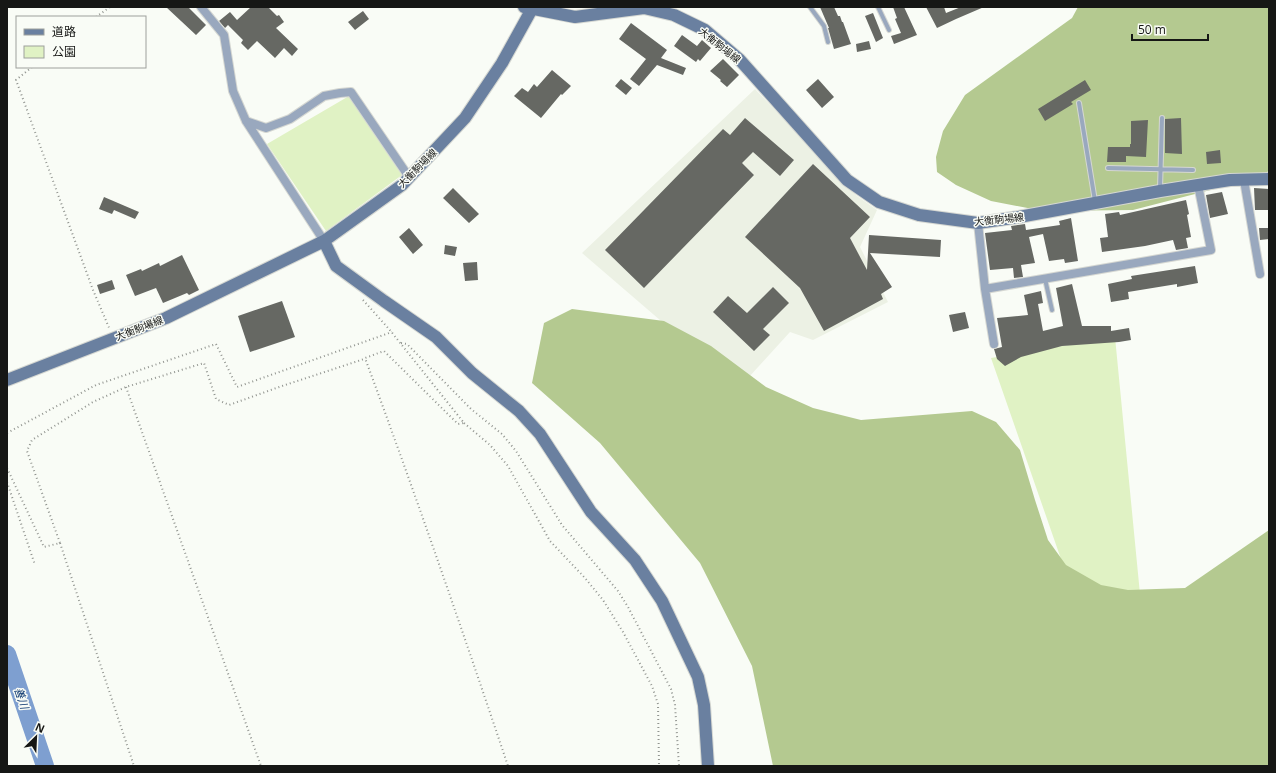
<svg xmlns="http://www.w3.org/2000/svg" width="1276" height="773" viewBox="0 0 1276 773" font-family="'Open Sans','Noto Sans JP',sans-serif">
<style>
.built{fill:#ecf1e4}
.green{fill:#e0f2c4}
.forest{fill:#b4c990}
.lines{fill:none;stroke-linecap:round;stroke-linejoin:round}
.river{stroke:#7e9fd0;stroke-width:18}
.building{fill:#666863}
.lane-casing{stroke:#d5d7d2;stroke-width:6}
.street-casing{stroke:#d5d7d2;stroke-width:10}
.secondary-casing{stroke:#d5d7d2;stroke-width:14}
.path{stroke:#929590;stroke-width:2;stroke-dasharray:1 3;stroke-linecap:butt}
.lane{stroke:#99a8be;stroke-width:4}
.street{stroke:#99a8be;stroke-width:8}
.secondary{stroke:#6a80a0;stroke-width:12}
.labels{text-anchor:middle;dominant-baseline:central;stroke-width:3;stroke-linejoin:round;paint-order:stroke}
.street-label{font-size:10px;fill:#161715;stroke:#f9fcf6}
.water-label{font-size:11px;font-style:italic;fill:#07336d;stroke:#f9fcf6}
</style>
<rect width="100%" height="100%" fill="#f9fcf6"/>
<path class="built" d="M 755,89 L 857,196 L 877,210 L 860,247 L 888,302 L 813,340 L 790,332 L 739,388 L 582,253 Z"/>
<path class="green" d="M 349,96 L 402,175 L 326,231 L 267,144 Z
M 1115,337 L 1140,594 L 1077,605 L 991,358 Z"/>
<path class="forest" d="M 1078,7 L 1269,7 L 1269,171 L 1253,179 L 1133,210 L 1043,211 L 991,201 L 956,185 L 937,172 L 936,157 L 943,131 L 965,95 L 1072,18 Z
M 572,309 L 664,321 L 711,346 L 766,387 L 813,408 L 861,420 L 972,411 L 996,422 L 1020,450 L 1035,500 L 1048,540 L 1066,565 L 1101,585 L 1128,590 L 1185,588 L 1269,530 L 1269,766 L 773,766 L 752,666 L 700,563 L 600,443 L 532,383 L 544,323 Z"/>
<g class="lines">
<path class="river" d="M 7,654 L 45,766"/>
</g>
<path class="building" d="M 166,7 L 188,7 L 206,25 L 196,35 Z
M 251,7 L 268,7 L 277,16 L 279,15 L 284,22 L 276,28 L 298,49 L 292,56 L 284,48 L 275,58 L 257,41 L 248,50 L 241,43 L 243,40 L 228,25 L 225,28 L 219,21 L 230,12 L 237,20 Z
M 820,7 L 834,7 L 838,16 L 840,16 L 842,22 L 843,22 L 851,44 L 834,49 L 828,28 L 829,28 Z
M 893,7 L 904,7 L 917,35 L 894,44 L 891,36 L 901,33 L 895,19 L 897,18 Z
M 926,7 L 944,7 L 946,13 L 961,7 L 984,7 L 956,19 L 937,28 Z
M 363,11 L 369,19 L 355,30 L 348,22 Z
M 873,13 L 883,38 L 876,42 L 865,16 Z
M 631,23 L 667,50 L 661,58 L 686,68 L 683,75 L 657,65 L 639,86 L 630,79 L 646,59 L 619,39 Z
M 682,35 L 697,46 L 702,40 L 711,48 L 700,61 L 698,59 L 696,62 L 674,46 Z
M 869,41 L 871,49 L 857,52 L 856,44 Z
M 723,59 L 739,75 L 727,87 L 720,81 L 721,80 L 710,71 Z
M 552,70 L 571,86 L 562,95 L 561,94 L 541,118 L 514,96 L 522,88 L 528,92 L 534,84 L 537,87 Z
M 621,79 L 632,88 L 626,95 L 615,86 Z
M 818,79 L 834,97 L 822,108 L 806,90 Z
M 1085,80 L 1091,90 L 1071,102 L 1073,104 L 1045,121 L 1038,109 Z
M 745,118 L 794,160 L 780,176 L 753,152 L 742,163 L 754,175 L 644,288 L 605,250 L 723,129 L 730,135 Z
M 1181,118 L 1182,154 L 1165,153 L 1165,119 Z
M 1148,120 L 1146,157 L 1126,156 L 1126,162 L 1107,162 L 1108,147 L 1130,147 L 1130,144 L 1131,144 L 1131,121 Z
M 1220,150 L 1221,163 L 1207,164 L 1206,152 Z
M 813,164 L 870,217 L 850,238 L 867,270 L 869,235 L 941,240 L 940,257 L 870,253 L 892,287 L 881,294 L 883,299 L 824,331 L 800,288 L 745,237 Z
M 453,188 L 479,214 L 469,223 L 443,198 Z
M 1254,188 L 1269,189 L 1269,210 L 1255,210 Z
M 1222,192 L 1228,214 L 1210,218 L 1206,195 Z
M 104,197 L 139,212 L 135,219 L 114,210 L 112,214 L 99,209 Z
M 1186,200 L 1189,214 L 1187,215 L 1191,237 L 1186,238 L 1188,248 L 1176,250 L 1173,240 L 1145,246 L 1102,252 L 1100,238 L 1108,237 L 1105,214 L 1119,212 L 1120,215 Z
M 1071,218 L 1078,261 L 1065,263 L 1064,259 L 1049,261 L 1043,234 L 1029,237 L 1035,263 L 1021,265 L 1023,277 L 1014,278 L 1013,268 L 990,270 L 985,233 L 1012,230 L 1011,226 L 1025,224 L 1026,230 L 1060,225 L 1059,221 Z
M 409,228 L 423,245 L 413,254 L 399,237 Z
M 1259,228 L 1269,228 L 1269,239 L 1260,240 Z
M 445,245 L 457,247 L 455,256 L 444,254 Z
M 182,255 L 199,290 L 189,295 L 187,293 L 163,303 L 156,288 L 135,296 L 126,275 L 141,269 L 142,271 L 159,263 L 160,266 Z
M 477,262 L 478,280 L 465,281 L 463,263 Z
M 1195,266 L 1198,283 L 1177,287 L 1177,284 L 1128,292 L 1129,299 L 1111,302 L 1108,284 L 1132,279 L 1131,276 Z
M 112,280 L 115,289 L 100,294 L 97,285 Z
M 1072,284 L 1082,326 L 1111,326 L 1111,331 L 1129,328 L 1131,340 L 1119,342 L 1062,346 L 1021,357 L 1005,366 L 997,359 L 994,349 L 1002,347 L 997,318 L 1028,315 L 1024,295 L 1041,291 L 1043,303 L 1038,304 L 1043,331 L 1063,326 L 1056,288 Z
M 773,287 L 789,303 L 763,329 L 770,335 L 754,351 L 713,312 L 728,296 L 747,313 Z
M 282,301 L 295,337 L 250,352 L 238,316 Z
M 965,312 L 969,328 L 953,332 L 949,315 Z"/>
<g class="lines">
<defs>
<path id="lane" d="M 810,7 L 824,26 L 828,42
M 878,7 L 889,30
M 1079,103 L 1095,201
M 1108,168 L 1193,170
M 1160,189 L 1162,118
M 1045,279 L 1052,310"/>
<path id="street" d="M 201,7 L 224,35 L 233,91 L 246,121 L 324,241
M 246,121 L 266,128 L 290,119 L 324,96 L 340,93 L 351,92 L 409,177
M 1244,180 L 1260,274
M 978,223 L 985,289 L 994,344
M 985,289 L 1211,250 L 1198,185"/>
<path id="secondary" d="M 524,7 L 575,17 L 644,8 L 674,15 L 705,30 L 739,59 L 847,180 L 879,202 L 919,215 L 978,223 L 1019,217 L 1160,191 L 1230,180 L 1269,179
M 324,241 L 336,266 L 384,301 L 436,337 L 472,373 L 519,411 L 540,434 L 591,512 L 635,560 L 662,601 L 698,677 L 704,705 L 708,766
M 7,380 L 166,318 L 324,241 L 402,185 L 465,118 L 502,63 L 533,7"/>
</defs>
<use href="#lane" class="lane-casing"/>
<use href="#street" class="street-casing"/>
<use href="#secondary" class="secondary-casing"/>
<path class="path" d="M 96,17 L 110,7
M 32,67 L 16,80 L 93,290 L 110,330
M 363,300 L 389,329 L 464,423 L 458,424 L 384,351 L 365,358 C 415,493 462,629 508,766
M 401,343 L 407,344 L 471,409 L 502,434 L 516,451 L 562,525 L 618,591 L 628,607 L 671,689 L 675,705 L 679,766
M 126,387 L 261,766
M 464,423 L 490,445 L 508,466 L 550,541 L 585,578 L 603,600 L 623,632 L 652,686 L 658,704 L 659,766
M 7,433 L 96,385 L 216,344 L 237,387 L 392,332
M 7,468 L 44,547 L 60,543 L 27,451 L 32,440 L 93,402 L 126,387 L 204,363 L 216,399 L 229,405 L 282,386 L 364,359
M 7,482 L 35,565
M 60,543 L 134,766"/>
<use href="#lane" class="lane"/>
<use href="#street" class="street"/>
<use href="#secondary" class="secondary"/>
</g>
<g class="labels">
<g class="street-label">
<text transform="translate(720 45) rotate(39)">大衡駒場線</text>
<text transform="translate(417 168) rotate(-45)">大衡駒場線</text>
<text transform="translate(999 219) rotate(-6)">大衡駒場線</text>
<text transform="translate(139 328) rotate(-21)">大衡駒場線</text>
</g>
<g class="water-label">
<text transform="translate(22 698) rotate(71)">善川</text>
</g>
</g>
<rect width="1276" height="773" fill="none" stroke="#161715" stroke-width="16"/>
<rect x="16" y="16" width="130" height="52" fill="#f9fcf6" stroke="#9ea09c"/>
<rect x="24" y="29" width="20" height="6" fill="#6a80a0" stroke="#9ea09c"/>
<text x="52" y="36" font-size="12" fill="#161715">道路</text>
<rect x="24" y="46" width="20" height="12" fill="#e0f2c4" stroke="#9ea09c"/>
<text x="52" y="56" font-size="12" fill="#161715">公園</text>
<g transform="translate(36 737) rotate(24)" stroke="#f9fcf6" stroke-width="3" paint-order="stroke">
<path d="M0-3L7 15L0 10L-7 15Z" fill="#161715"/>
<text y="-6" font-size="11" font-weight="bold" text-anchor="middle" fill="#161715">N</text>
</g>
<path d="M1132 34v6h76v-6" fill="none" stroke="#161715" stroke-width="2"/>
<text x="1138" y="34" font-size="12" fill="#161715" stroke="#f9fcf6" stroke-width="3" paint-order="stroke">50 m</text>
</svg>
